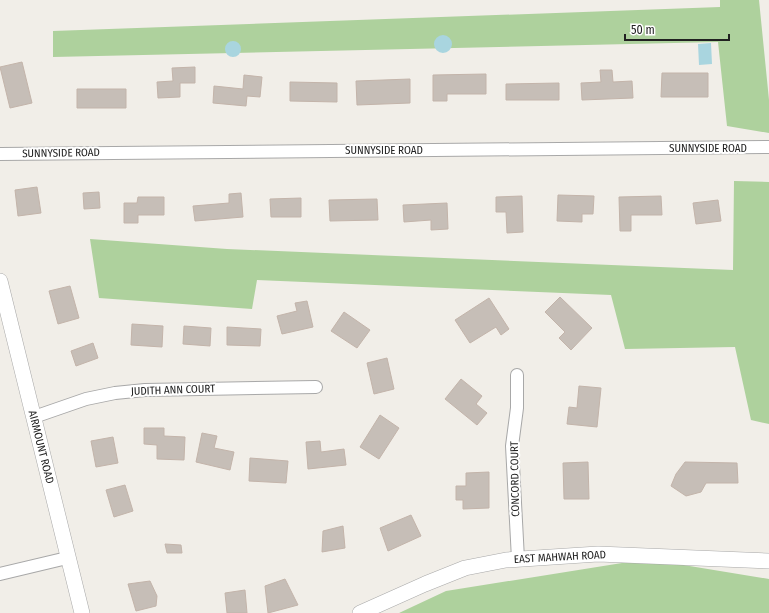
<svg xmlns="http://www.w3.org/2000/svg" width="769" height="613" viewBox="0 0 769 613" font-family="'Fira Sans Condensed',sans-serif">
<style>
.forest{fill:#aed19d}
.water{fill:#a9d5df}
.building{fill:#c6beb7;stroke:#c3b4aa}
.lines{fill:none;stroke-linecap:round;stroke-linejoin:round}
.minor-casing{stroke:#a8a8a8;stroke-width:14}
.tertiary-casing{stroke:#a8a8a8;stroke-width:16}
.minor{stroke:#fff;stroke-width:12}
.tertiary{stroke:#fff;stroke-width:15}
.labels{text-anchor:middle;dominant-baseline:central;stroke-width:4;stroke-linejoin:round;paint-order:stroke}
.street-label{font-size:11px;fill:#212121;stroke:#fff}
</style>
<rect width="100%" height="100%" fill="#f1eee8"/>
<path class="forest" d="M 720,0 L 759,0 L 769,100 L 769,133 L 727,126 L 718,42 L 53,57 L 53,31 L 720,7 Z
M 734,181 L 769,182 L 769,424 L 751,420 L 735,347 L 625,349 L 611,295 L 257,280 L 252,309 L 99,298 L 90,239 L 227,249 L 733,270 Z
M 647,559 L 769,579 L 769,613 L 399,613 L 446,591 Z"/>
<path class="water" d="M434 44a9 9 0 1 1 18 0a9 9 0 1 1-18 0Z
M225 49a8 8 0 1 1 16 0a8 8 0 1 1-16 0Z
M 711,43 L 712,64 L 699,65 L 698,44 Z"/>
<path class="building" d="M 22,62 L 32,103 L 10,108 L 0,67 Z
M 195,67 L 195,83 L 180,83 L 180,97 L 158,98 L 157,82 L 173,81 L 172,68 Z
M 600,70 L 612,70 L 613,82 L 632,81 L 633,98 L 582,100 L 581,83 L 601,82 Z
M 662,73 L 708,73 L 708,97 L 661,97 Z
M 486,74 L 486,94 L 447,94 L 447,101 L 433,101 L 433,75 Z
M 244,75 L 262,77 L 260,97 L 247,96 L 246,106 L 213,103 L 214,86 L 243,89 Z
M 410,79 L 410,103 L 357,105 L 356,81 Z
M 290,82 L 337,83 L 337,102 L 290,101 Z
M 559,83 L 559,100 L 506,100 L 506,84 Z
M 77,89 L 126,89 L 126,108 L 77,108 Z
M 37,187 L 41,213 L 18,216 L 15,190 Z
M 99,192 L 100,208 L 84,209 L 83,193 Z
M 241,193 L 243,217 L 195,221 L 193,206 L 229,203 L 229,194 Z
M 558,195 L 594,196 L 593,214 L 582,214 L 582,222 L 557,221 Z
M 522,196 L 523,232 L 507,233 L 506,212 L 496,212 L 496,197 Z
M 661,196 L 662,215 L 631,215 L 631,231 L 620,231 L 619,197 Z
M 138,197 L 164,197 L 164,215 L 138,215 L 138,223 L 124,223 L 124,203 L 137,203 Z
M 301,198 L 301,217 L 271,217 L 270,199 Z
M 377,199 L 378,220 L 330,221 L 329,200 Z
M 718,200 L 721,221 L 696,224 L 693,203 Z
M 447,203 L 448,229 L 431,230 L 431,220 L 404,222 L 403,205 Z
M 70,286 L 79,318 L 58,324 L 49,291 Z
M 560,297 L 592,328 L 571,350 L 559,338 L 565,332 L 545,312 Z
M 489,298 L 509,329 L 501,335 L 496,327 L 470,343 L 455,320 Z
M 307,301 L 313,327 L 282,334 L 277,316 L 297,311 L 295,303 Z
M 344,312 L 370,330 L 357,348 L 331,331 Z
M 132,324 L 163,326 L 162,347 L 131,345 Z
M 184,326 L 211,328 L 210,346 L 183,344 Z
M 227,327 L 261,329 L 260,346 L 227,345 Z
M 93,343 L 98,358 L 76,366 L 71,351 Z
M 387,358 L 394,389 L 374,394 L 367,363 Z
M 461,379 L 482,396 L 476,404 L 487,413 L 477,425 L 445,399 Z
M 579,386 L 601,388 L 597,427 L 567,424 L 569,407 L 577,408 Z
M 380,415 L 399,428 L 379,459 L 360,447 Z
M 144,428 L 164,428 L 164,436 L 185,437 L 184,460 L 157,459 L 157,445 L 144,444 Z
M 202,433 L 217,436 L 214,448 L 234,452 L 230,470 L 196,462 Z
M 113,437 L 118,463 L 96,467 L 91,441 Z
M 320,441 L 321,452 L 344,449 L 346,465 L 308,469 L 306,442 Z
M 250,458 L 288,461 L 286,483 L 249,481 Z
M 588,462 L 589,499 L 564,499 L 563,463 Z
M 685,462 L 737,463 L 738,483 L 706,483 L 701,492 L 686,496 L 671,486 L 676,474 Z
M 489,472 L 489,508 L 463,509 L 463,500 L 456,500 L 456,486 L 466,486 L 466,473 Z
M 125,485 L 133,511 L 114,517 L 106,490 Z
M 411,515 L 421,536 L 388,551 L 380,528 Z
M 343,526 L 345,548 L 322,552 L 323,531 Z
M 165,544 L 181,545 L 182,553 L 167,553 Z
M 285,579 L 298,605 L 268,613 L 265,586 Z
M 150,581 L 157,596 L 156,606 L 136,611 L 128,584 Z
M 245,590 L 247,613 L 227,613 L 225,593 Z"/>
<g class="lines">
<defs>
<path id="minor" d="M 0,154 L 769,147
M 517,375 L 517,408 L 512,446 L 518,559
M 34,417 L 86,399 L 115,393 L 145,390 L 316,387
M 0,574 L 67,558"/>
<path id="tertiary" d="M 0,281 L 82,613
M 360,613 L 425,584 L 465,568 L 506,560 L 598,554 L 769,561"/>
</defs>
<use href="#minor" class="minor-casing"/>
<use href="#tertiary" class="tertiary-casing"/>
<use href="#minor" class="minor"/>
<use href="#tertiary" class="tertiary"/>
</g>
<g class="labels">
<g class="street-label">
<text x="708" y="148">SUNNYSIDE ROAD</text>
<text x="384" y="150">SUNNYSIDE ROAD</text>
<text transform="translate(61 153) rotate(-1)">SUNNYSIDE ROAD</text>
<text transform="translate(173 390) rotate(-2)">JUDITH ANN COURT</text>
<text transform="translate(41 447) rotate(76)">AIRMOUNT ROAD</text>
<text transform="translate(515 479) rotate(-91)">CONCORD COURT</text>
<text transform="translate(560 557) rotate(-3)">EAST MAHWAH ROAD</text>
</g>
</g>
<path d="M625 34v6h104v-6" fill="none" stroke="#212121" stroke-width="2"/>
<text x="631" y="34" font-size="12" fill="#212121" stroke="#ffffff" stroke-width="3" paint-order="stroke">50 m</text>
</svg>
